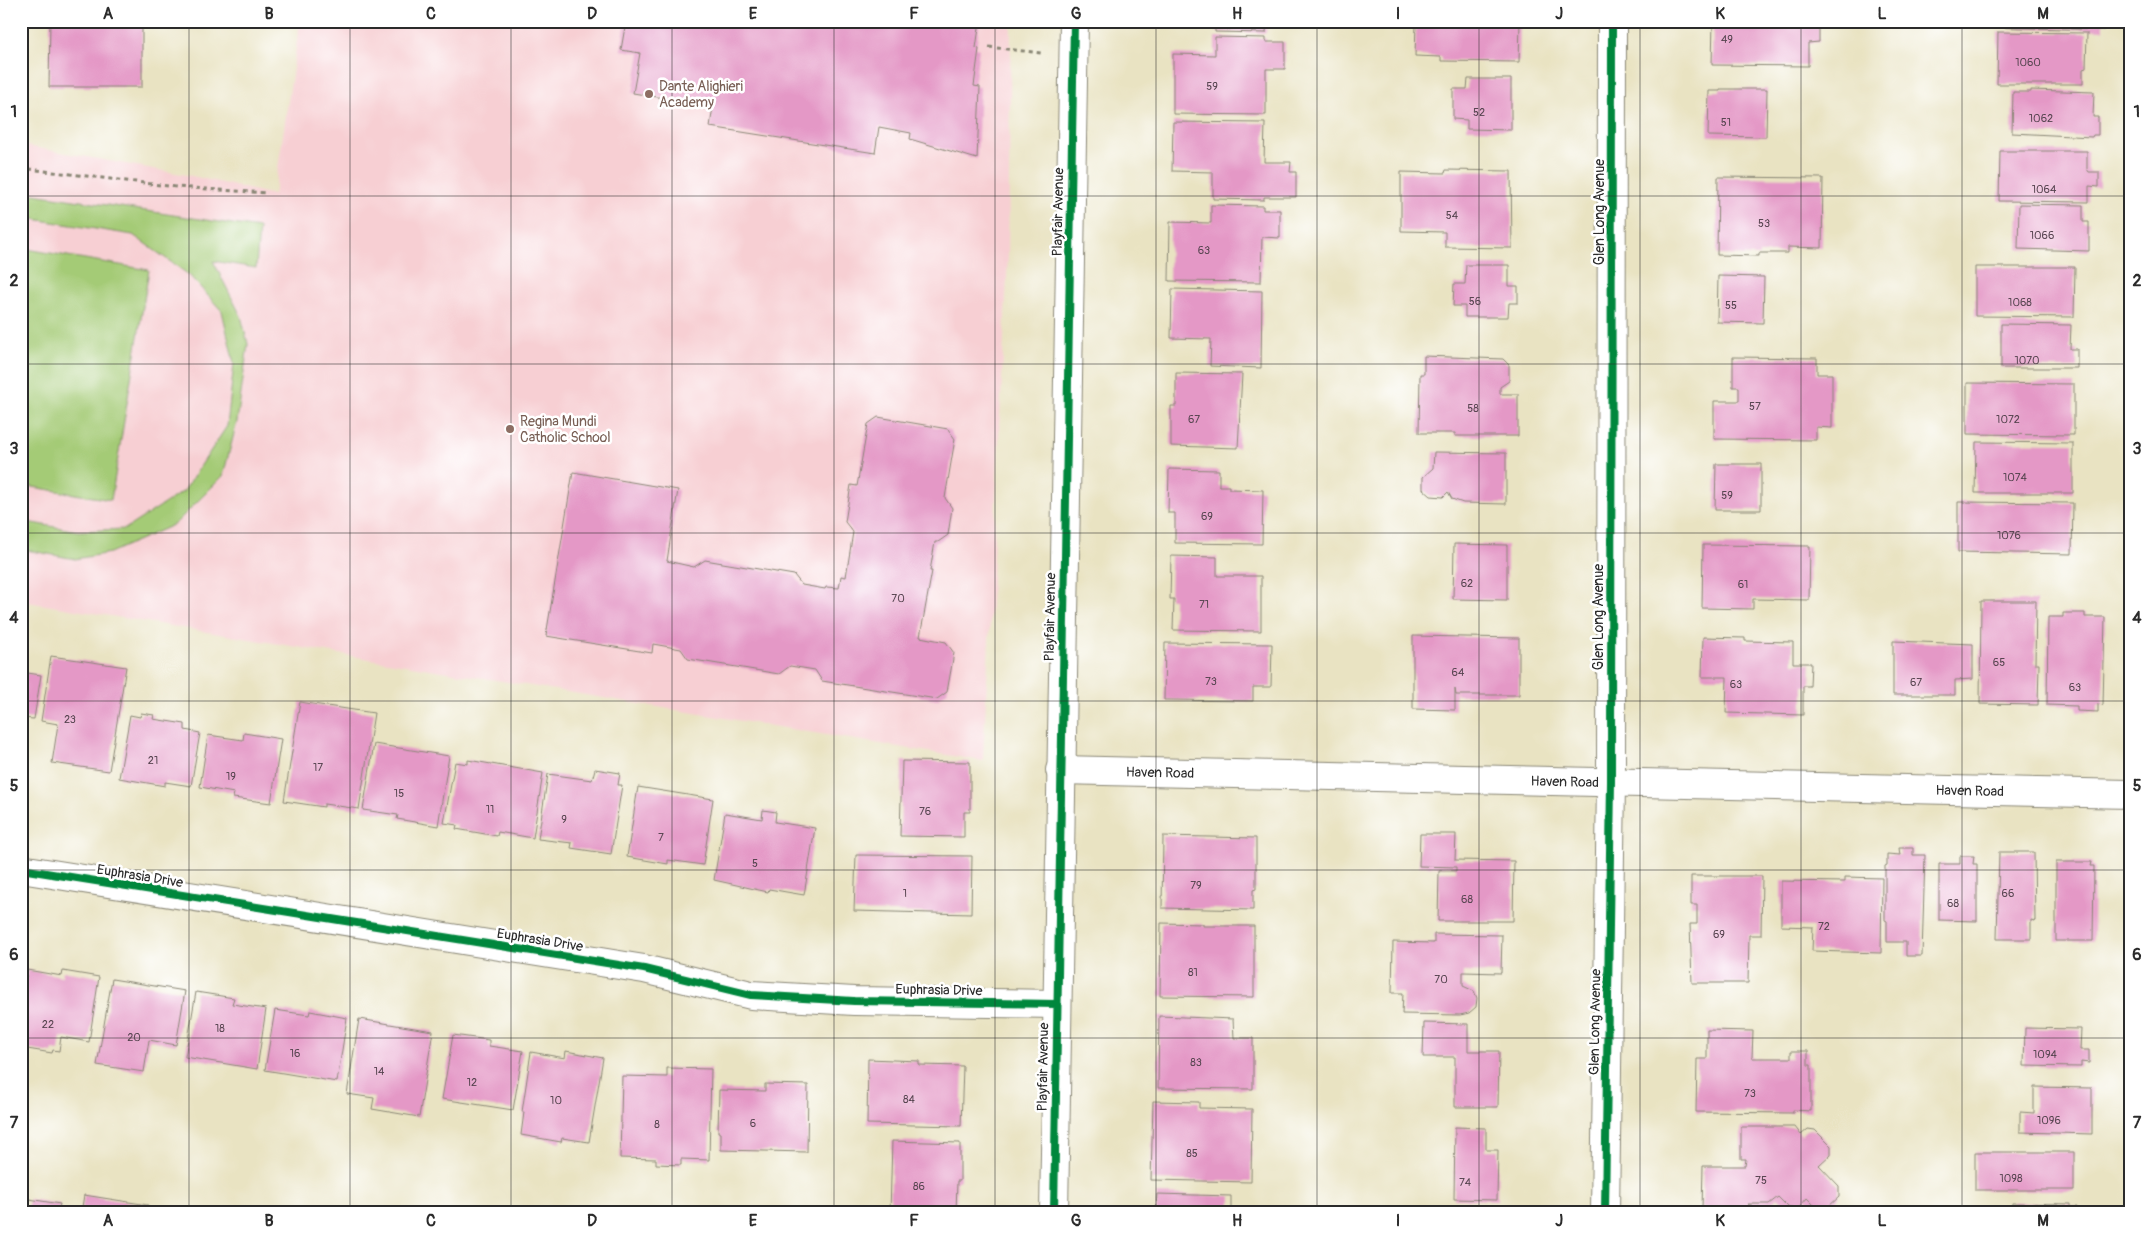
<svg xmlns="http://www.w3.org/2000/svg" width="2151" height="1234" viewBox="0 0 2151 1234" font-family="Pangolin,sans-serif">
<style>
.built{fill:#f7cfd3}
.green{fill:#a4cb76;stroke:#687b50}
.building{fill:#e498c6}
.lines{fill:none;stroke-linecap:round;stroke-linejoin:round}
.minor-casing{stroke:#8a8776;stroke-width:30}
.path{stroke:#8a8776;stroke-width:3;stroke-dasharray:4 4;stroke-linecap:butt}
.minor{stroke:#fff;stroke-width:28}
.cycleway-casing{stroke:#fff;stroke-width:11}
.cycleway{stroke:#00873e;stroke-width:8}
.grid{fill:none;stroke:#2b2b2b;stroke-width:1;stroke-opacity:0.55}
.education-dot{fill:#8d6e63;stroke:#fff;stroke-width:2}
.labels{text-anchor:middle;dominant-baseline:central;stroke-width:5;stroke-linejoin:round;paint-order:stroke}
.number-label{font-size:11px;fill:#594652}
.education-label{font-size:14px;fill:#785e54;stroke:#fff;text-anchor:start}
.street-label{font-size:14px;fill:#2b2b2b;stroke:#fff}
.neatline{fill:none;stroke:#2b2b2b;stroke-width:2}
.grid-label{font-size:16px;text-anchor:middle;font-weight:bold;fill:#2b2b2b}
</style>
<rect width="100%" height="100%" fill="#fff"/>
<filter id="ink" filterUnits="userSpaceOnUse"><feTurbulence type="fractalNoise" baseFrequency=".02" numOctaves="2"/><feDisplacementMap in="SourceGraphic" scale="10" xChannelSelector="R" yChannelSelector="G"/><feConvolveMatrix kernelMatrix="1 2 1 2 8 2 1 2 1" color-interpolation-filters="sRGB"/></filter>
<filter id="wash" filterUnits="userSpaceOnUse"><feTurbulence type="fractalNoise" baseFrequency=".0096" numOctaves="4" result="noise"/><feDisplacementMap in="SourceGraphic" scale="20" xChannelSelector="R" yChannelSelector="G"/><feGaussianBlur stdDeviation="1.12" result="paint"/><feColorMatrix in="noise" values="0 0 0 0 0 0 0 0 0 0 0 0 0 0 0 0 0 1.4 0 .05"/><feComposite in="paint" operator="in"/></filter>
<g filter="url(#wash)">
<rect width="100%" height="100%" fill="#e9e3c2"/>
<path class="built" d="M 300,21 L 1011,21 L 1008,257 L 983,761 L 21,601 L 21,145 L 192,176 L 274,195 Z"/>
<path class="green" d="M 21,192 L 259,228 L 256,268 L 213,261 L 241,316 L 248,344 L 237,422 L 223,476 L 175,524 L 110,553 L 75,559 L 21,549 L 21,521 L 78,531 L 125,529 L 184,491 L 227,426 L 234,363 L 222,311 L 189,275 L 133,235 L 21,217 Z
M 21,248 L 149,270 L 111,500 L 21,485 Z"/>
<g id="blocks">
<path class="building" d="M 50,21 L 142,21 L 142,87 L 49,87 Z
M 626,21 L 980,21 L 976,48 L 979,49 L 974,86 L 980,87 L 977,159 L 910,139 L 911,133 L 879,127 L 875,153 L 710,127 L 713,106 L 633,93 L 640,53 L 621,50 Z
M 1215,21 L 1267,21 L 1266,33 L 1215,32 Z
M 1435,21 L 1520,21 L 1519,62 L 1441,61 L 1441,57 L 1415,56 L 1416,23 L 1435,23 Z
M 1713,21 L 1819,21 L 1819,42 L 1808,43 L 1808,66 L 1712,65 Z
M 1985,21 L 2104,21 L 2104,30 L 1985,27 Z
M 1998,32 L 2087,33 L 2086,68 L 2083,69 L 2083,84 L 1997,84 Z
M 1215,37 L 1266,38 L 1266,42 L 1285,42 L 1285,69 L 1266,69 L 1266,115 L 1173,114 L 1173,54 L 1215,55 Z
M 1468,79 L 1511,79 L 1511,130 L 1467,129 L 1467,120 L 1453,119 L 1453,89 L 1467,89 Z
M 1720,89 L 1767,89 L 1766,137 L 1708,136 L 1709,91 L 1720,91 Z
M 2031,90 L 2094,92 L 2093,117 L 2098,117 L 2098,135 L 2093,135 L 2092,137 L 2012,133 L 2013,92 L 2031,92 Z
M 1173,122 L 1265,123 L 1264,162 L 1291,162 L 1290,172 L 1296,172 L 1296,197 L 1264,197 L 1264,200 L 1213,199 L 1213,172 L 1172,171 Z
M 2000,151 L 2087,151 L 2087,169 L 2089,172 L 2099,172 L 2099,187 L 2089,186 L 2089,202 L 1999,201 Z
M 1446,170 L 1511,171 L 1512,248 L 1445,247 L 1445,232 L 1401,231 L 1401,172 L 1445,173 Z
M 1718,177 L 1823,178 L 1822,248 L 1788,247 L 1788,253 L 1759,253 L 1759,256 L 1717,255 Z
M 2019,204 L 2083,205 L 2083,222 L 2089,222 L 2089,251 L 2018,249 Z
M 1211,205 L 1263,206 L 1263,210 L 1280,210 L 1280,238 L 1262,237 L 1261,282 L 1169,281 L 1170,222 L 1211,223 Z
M 1466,265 L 1509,265 L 1509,286 L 1518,286 L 1518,303 L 1509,303 L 1508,317 L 1465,317 L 1465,306 L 1453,306 L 1454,284 L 1465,284 Z
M 1975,267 L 2075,267 L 2074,317 L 1975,316 Z
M 1718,276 L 1764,277 L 1763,323 L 1717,322 Z
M 1172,289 L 1262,291 L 1261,368 L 1210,366 L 1211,339 L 1171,338 Z
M 2001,324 L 2071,325 L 2070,349 L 2077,349 L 2077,368 L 2001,368 Z
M 1424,356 L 1503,359 L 1509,365 L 1509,381 L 1500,387 L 1500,394 L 1518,394 L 1518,436 L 1455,436 L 1455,433 L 1419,433 L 1420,374 L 1424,374 Z
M 1733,357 L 1817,358 L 1817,374 L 1832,374 L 1832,428 L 1816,427 L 1816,440 L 1714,439 L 1714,401 L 1739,401 L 1739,387 L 1733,387 Z
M 1176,373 L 1242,374 L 1238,448 L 1171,446 L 1171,406 L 1176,406 Z
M 1967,383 L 2074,384 L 2074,435 L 1967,434 Z
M 878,417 L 948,429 L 955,439 L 945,498 L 952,508 L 948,535 L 938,542 L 935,542 L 930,571 L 932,571 L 920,637 L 946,642 L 954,653 L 947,692 L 937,699 L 822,681 L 815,670 L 790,666 L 779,674 L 688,659 L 681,649 L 653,644 L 652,653 L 546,636 L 573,472 L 678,490 L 667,561 L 694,567 L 705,560 L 794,575 L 802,585 L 825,589 L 826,587 L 839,588 L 841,576 L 846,577 L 853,532 L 845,522 L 851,485 L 857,486 L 868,424 Z
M 1976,442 L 2073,443 L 2073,493 L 1975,493 Z
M 1434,452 L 1506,453 L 1506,504 L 1463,503 L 1452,499 L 1448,492 L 1443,497 L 1431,496 L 1423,489 L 1423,477 L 1433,468 Z
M 1716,464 L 1761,464 L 1761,510 L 1715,510 Z
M 1169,469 L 1219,470 L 1219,486 L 1229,486 L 1229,489 L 1263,490 L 1262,544 L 1175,543 L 1175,513 L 1168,513 Z
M 1958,502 L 2073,503 L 2072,554 L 1958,552 Z
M 1454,544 L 1507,545 L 1507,600 L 1453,599 Z
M 1703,545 L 1810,546 L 1809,600 L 1753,599 L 1753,609 L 1702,608 Z
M 1171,556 L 1217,557 L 1217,576 L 1261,576 L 1261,631 L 1173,630 L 1174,599 L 1170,599 Z
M 1981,601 L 2036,601 L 2035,664 L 2039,664 L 2038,705 L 1980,704 Z
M 2063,613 L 2085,613 L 2085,617 L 2105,617 L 2103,705 L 2098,704 L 2098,712 L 2077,711 L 2077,706 L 2047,705 L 2048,617 L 2063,617 Z
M 1413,636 L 1519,638 L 1519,695 L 1456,695 L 1455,689 L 1455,710 L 1413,709 Z
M 1703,637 L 1745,638 L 1745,641 L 1793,642 L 1793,663 L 1811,663 L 1810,686 L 1803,686 L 1803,715 L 1726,713 L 1727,677 L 1702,677 Z
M 1893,641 L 1973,644 L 1973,679 L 1955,680 L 1955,695 L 1893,695 Z
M 1165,643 L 1272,644 L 1271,687 L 1253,687 L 1253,701 L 1164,700 Z
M 51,656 L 126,667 L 109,771 L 52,763 L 58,724 L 41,721 Z
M 21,672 L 41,675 L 34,719 L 21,718 Z
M 300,702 L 374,713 L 359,809 L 324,804 L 324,807 L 284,801 Z
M 141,713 L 154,715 L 153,719 L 185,724 L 185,730 L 200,733 L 191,786 L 165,782 L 165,786 L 119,778 L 130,715 L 140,717 Z
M 244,733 L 281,739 L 271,803 L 233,798 L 234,793 L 200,787 L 208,735 L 243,740 Z
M 374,744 L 449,756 L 438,826 L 397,819 L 398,815 L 363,810 Z
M 468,760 L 543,773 L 533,838 L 498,832 L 497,836 L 456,829 L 457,825 L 444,823 L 455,762 L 468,764 Z
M 902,761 L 970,762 L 970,812 L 964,812 L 964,837 L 900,836 Z
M 595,769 L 620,773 L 618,785 L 622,785 L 611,854 L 571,848 L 572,843 L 538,839 L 548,774 L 592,780 Z
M 638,787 L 713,799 L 703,865 L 668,860 L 668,864 L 627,857 Z
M 763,810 L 776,812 L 775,822 L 815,828 L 804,895 L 769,889 L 768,892 L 714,880 L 725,813 L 762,819 Z
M 1420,834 L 1456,834 L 1455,860 L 1514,861 L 1513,921 L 1438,921 L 1439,871 L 1456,871 L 1456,867 L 1419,866 Z
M 1163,836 L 1256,838 L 1256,889 L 1253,890 L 1253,910 L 1162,908 Z
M 1899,848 L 1913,848 L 1913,855 L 1925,855 L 1922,956 L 1906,956 L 1906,942 L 1887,942 L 1887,921 L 1885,920 L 1885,866 L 1887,865 L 1887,854 L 1900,855 Z
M 1999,852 L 2034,852 L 2035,921 L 2031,920 L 2031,939 L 1997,939 Z
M 856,855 L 972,856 L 971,914 L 854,911 Z
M 1960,856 L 1974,856 L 1973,864 L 1977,864 L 1977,921 L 1939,920 L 1939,864 L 1960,864 Z
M 2056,862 L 2092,862 L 2091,866 L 2094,866 L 2093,941 L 2056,941 Z
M 1691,876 L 1762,876 L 1761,935 L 1749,935 L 1748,983 L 1692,983 L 1690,924 L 1697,924 L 1697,905 L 1691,905 Z
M 1845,877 L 1882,878 L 1881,953 L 1812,951 L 1813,927 L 1781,926 L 1781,881 L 1845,882 Z
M 1161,923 L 1203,924 L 1203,926 L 1254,926 L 1254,997 L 1160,996 Z
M 1434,934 L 1502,935 L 1501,973 L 1463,972 L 1463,986 L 1474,991 L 1477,998 L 1476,1007 L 1469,1013 L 1460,1015 L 1402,1014 L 1403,993 L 1392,993 L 1393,942 L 1434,943 Z
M 27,970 L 62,976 L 63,971 L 99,977 L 89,1042 L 61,1037 L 59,1051 L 53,1050 L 52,1053 L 21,1048 L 21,1007 Z
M 112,979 L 185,991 L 176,1045 L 149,1040 L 144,1072 L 97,1065 Z
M 196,992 L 234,998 L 232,1004 L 266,1009 L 257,1069 L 185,1057 Z
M 275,1010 L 309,1015 L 310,1011 L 347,1018 L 337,1082 L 265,1070 Z
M 1159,1016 L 1233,1019 L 1234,1038 L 1253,1038 L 1253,1089 L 1158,1088 Z
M 359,1019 L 433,1031 L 419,1117 L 372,1109 L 374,1098 L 347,1094 Z
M 1424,1023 L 1468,1024 L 1468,1051 L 1499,1051 L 1498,1107 L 1455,1107 L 1455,1057 L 1423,1057 Z
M 2025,1028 L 2081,1029 L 2080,1050 L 2089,1050 L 2089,1063 L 2081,1062 L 2081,1067 L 2024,1066 Z
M 1707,1030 L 1753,1031 L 1752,1058 L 1791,1058 L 1791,1051 L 1808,1051 L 1808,1065 L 1811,1065 L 1811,1111 L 1793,1110 L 1793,1113 L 1696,1112 L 1697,1059 L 1707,1059 Z
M 453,1035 L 489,1040 L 489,1046 L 523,1051 L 513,1110 L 442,1099 Z
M 566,1051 L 603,1058 L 589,1142 L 562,1138 L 561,1142 L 521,1135 L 524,1112 L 522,1112 L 531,1052 L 565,1058 Z
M 868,1059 L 919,1061 L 919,1065 L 963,1066 L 961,1126 L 867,1124 Z
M 667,1068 L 711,1069 L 709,1160 L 681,1159 L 681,1165 L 656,1164 L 656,1159 L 620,1158 L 622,1076 L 667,1077 Z
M 765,1084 L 808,1085 L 807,1152 L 721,1150 L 721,1133 L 718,1132 L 719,1090 L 765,1091 Z
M 2034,1087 L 2092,1088 L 2092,1134 L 2020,1132 L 2020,1112 L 2034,1113 Z
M 1153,1101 L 1199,1102 L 1199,1108 L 1252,1109 L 1251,1182 L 1151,1180 Z
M 1455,1127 L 1486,1128 L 1486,1150 L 1498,1150 L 1497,1200 L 1454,1199 Z
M 1741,1127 L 1795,1127 L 1801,1135 L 1808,1129 L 1815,1130 L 1831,1146 L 1831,1154 L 1819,1165 L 1839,1186 L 1839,1197 L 1828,1207 L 1817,1208 L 1807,1198 L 1798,1209 L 1789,1208 L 1778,1197 L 1769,1204 L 1748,1204 L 1754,1210 L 1702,1209 L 1703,1166 L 1745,1166 L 1746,1159 L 1741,1159 Z
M 892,1141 L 960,1143 L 960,1181 L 957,1181 L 956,1213 L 890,1213 Z
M 1975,1152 L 2074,1152 L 2074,1190 L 1975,1190 Z
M 1157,1194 L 1231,1196 L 1231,1213 L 1156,1213 Z
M 84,1195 L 148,1205 L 147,1213 L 81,1213 Z
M 29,1199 L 60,1204 L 58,1213 L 21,1213 L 21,1211 L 27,1211 Z
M 2012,1203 L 2070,1204 L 2070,1207 L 2077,1207 L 2077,1213 L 2011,1213 Z
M 1411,1210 L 1455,1210 L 1455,1213 L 1411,1213 Z"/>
</g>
</g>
<g filter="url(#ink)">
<use href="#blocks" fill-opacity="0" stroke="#8a8776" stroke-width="1"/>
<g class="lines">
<defs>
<g id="minor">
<path id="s1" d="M 1060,770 L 2130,794"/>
<path d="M 21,869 L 644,969 L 751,995 L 854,1001 L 1057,1004"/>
<path d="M 1054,1213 L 1074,21"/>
<path d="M 1605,1213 L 1611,781 L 1612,21"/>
</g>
</defs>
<use href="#minor" class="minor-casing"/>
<path class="path" d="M 989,47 L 1041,53
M 21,168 L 176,187 L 266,193"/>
<use href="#minor" class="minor"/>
<defs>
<path id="cycleway" d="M 21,869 L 644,969 L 751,995 L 854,1001 L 1057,1004
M 1054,1213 L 1074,21
M 1605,1213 L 1611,781 L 1612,21"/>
</defs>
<use href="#cycleway" class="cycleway-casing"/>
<use href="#cycleway" class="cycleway"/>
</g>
</g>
<path class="grid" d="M 189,21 L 189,1213M 350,21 L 350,1213M 511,21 L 511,1213M 672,21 L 672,1213M 834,21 L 834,1213M 995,21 L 995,1213M 1156,21 L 1156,1213M 1317,21 L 1317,1213M 1479,21 L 1479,1213M 1640,21 L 1640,1213M 1801,21 L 1801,1213M 1962,21 L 1962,1213M 21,196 L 2130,196M 21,364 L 2130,364M 21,533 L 2130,533M 21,701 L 2130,701M 21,870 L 2130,870M 21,1038 L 2130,1038"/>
<g class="education-dot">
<circle cx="649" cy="94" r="5"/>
<circle cx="510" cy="429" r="5"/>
</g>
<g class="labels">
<g class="number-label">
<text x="1727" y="39">49</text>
<text x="2028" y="62">1060</text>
<text x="1212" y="86">59</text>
<text x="1479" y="112">52</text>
<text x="2041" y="118">1062</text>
<text x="1726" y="122">51</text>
<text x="2044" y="189">1064</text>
<text x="1452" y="215">54</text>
<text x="1764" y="223">53</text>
<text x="2042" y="235">1066</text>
<text x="1204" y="250">63</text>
<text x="1475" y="301">56</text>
<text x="2020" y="302">1068</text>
<text x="1731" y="305">55</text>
<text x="2027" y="360">1070</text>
<text x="1755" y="406">57</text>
<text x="1473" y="408">58</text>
<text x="1194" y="419">67</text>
<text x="2008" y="419">1072</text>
<text x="2015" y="477">1074</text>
<text x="1727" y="495">59</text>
<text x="1207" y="516">69</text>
<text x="2009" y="535">1076</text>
<text x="1467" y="583">62</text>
<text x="1743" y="584">61</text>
<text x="898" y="598">70</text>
<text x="1204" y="604">71</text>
<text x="1999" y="662">65</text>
<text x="1458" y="672">64</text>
<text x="1211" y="681">73</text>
<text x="1916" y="682">67</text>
<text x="1736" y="684">63</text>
<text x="2075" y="687">63</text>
<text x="70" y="719">23</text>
<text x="153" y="760">21</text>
<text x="318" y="767">17</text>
<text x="231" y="776">19</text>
<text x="399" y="793">15</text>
<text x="490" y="809">11</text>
<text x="925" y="811">76</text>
<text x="564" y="819">9</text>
<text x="661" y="837">7</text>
<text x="755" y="863">5</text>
<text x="1196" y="885">79</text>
<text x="905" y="893">1</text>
<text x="2008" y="893">66</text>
<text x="1467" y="899">68</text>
<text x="1953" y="903">68</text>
<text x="1824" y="926">72</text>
<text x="1719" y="934">69</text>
<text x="1193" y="972">81</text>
<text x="1441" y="979">70</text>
<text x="48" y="1024">22</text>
<text x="220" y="1028">18</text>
<text x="134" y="1037">20</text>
<text x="295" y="1053">16</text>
<text x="2045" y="1054">1094</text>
<text x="1196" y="1062">83</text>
<text x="379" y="1071">14</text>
<text x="472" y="1082">12</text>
<text x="1750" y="1093">73</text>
<text x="909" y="1099">84</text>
<text x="556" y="1100">10</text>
<text x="2049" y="1120">1096</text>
<text x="753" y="1123">6</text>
<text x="657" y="1124">8</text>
<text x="1192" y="1153">85</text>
<text x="2011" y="1178">1098</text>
<text x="1761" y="1180">75</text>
<text x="1465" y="1182">74</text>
<text x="919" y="1186">86</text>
</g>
<g class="education-label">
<text x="659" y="86">Dante Alighieri<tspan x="659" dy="16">Academy</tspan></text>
<text x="520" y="421">Regina Mundi<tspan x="520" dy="16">Catholic School</tspan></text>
</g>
<g class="street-label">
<text transform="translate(1058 212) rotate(-89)">Playfair Avenue</text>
<text transform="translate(1599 212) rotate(-90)">Glen Long Avenue</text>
<text transform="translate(1050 617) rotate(-89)">Playfair Avenue</text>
<text transform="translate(1598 617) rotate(-90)">Glen Long Avenue</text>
<text stroke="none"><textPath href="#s1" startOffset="100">Haven Road</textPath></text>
<text stroke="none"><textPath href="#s1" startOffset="505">Haven Road</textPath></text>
<text stroke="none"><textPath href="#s1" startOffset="910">Haven Road</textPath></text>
<text transform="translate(140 876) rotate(9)">Euphrasia Drive</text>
<text transform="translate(540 940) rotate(9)">Euphrasia Drive</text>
<text transform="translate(939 990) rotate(1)">Euphrasia Drive</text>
<text transform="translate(1595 1022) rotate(-89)">Glen Long Avenue</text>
<text transform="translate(1043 1067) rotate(-89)">Playfair Avenue</text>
</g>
</g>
<rect width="2151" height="1234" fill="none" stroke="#fff" stroke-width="55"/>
<rect x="28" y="28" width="2096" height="1178" class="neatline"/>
<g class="grid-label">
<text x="108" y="19">A</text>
<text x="269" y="19">B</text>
<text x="431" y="19">C</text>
<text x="592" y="19">D</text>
<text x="753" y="19">E</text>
<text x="914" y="19">F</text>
<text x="1076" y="19">G</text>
<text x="1237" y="19">H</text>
<text x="1398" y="19">I</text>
<text x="1559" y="19">J</text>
<text x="1720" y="19">K</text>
<text x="1882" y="19">L</text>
<text x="2043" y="19">M</text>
<text x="14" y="117">1</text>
<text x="2137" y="117">1</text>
<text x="14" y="286">2</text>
<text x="2137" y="286">2</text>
<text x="14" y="454">3</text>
<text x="2137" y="454">3</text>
<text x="14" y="623">4</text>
<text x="2137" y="623">4</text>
<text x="14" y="791">5</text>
<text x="2137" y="791">5</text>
<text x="14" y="960">6</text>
<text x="2137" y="960">6</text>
<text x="14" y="1128">7</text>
<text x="2137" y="1128">7</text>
<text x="108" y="1226">A</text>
<text x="269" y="1226">B</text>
<text x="431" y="1226">C</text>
<text x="592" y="1226">D</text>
<text x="753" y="1226">E</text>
<text x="914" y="1226">F</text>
<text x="1076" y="1226">G</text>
<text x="1237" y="1226">H</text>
<text x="1398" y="1226">I</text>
<text x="1559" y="1226">J</text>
<text x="1720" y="1226">K</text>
<text x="1882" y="1226">L</text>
<text x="2043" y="1226">M</text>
</g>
</svg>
